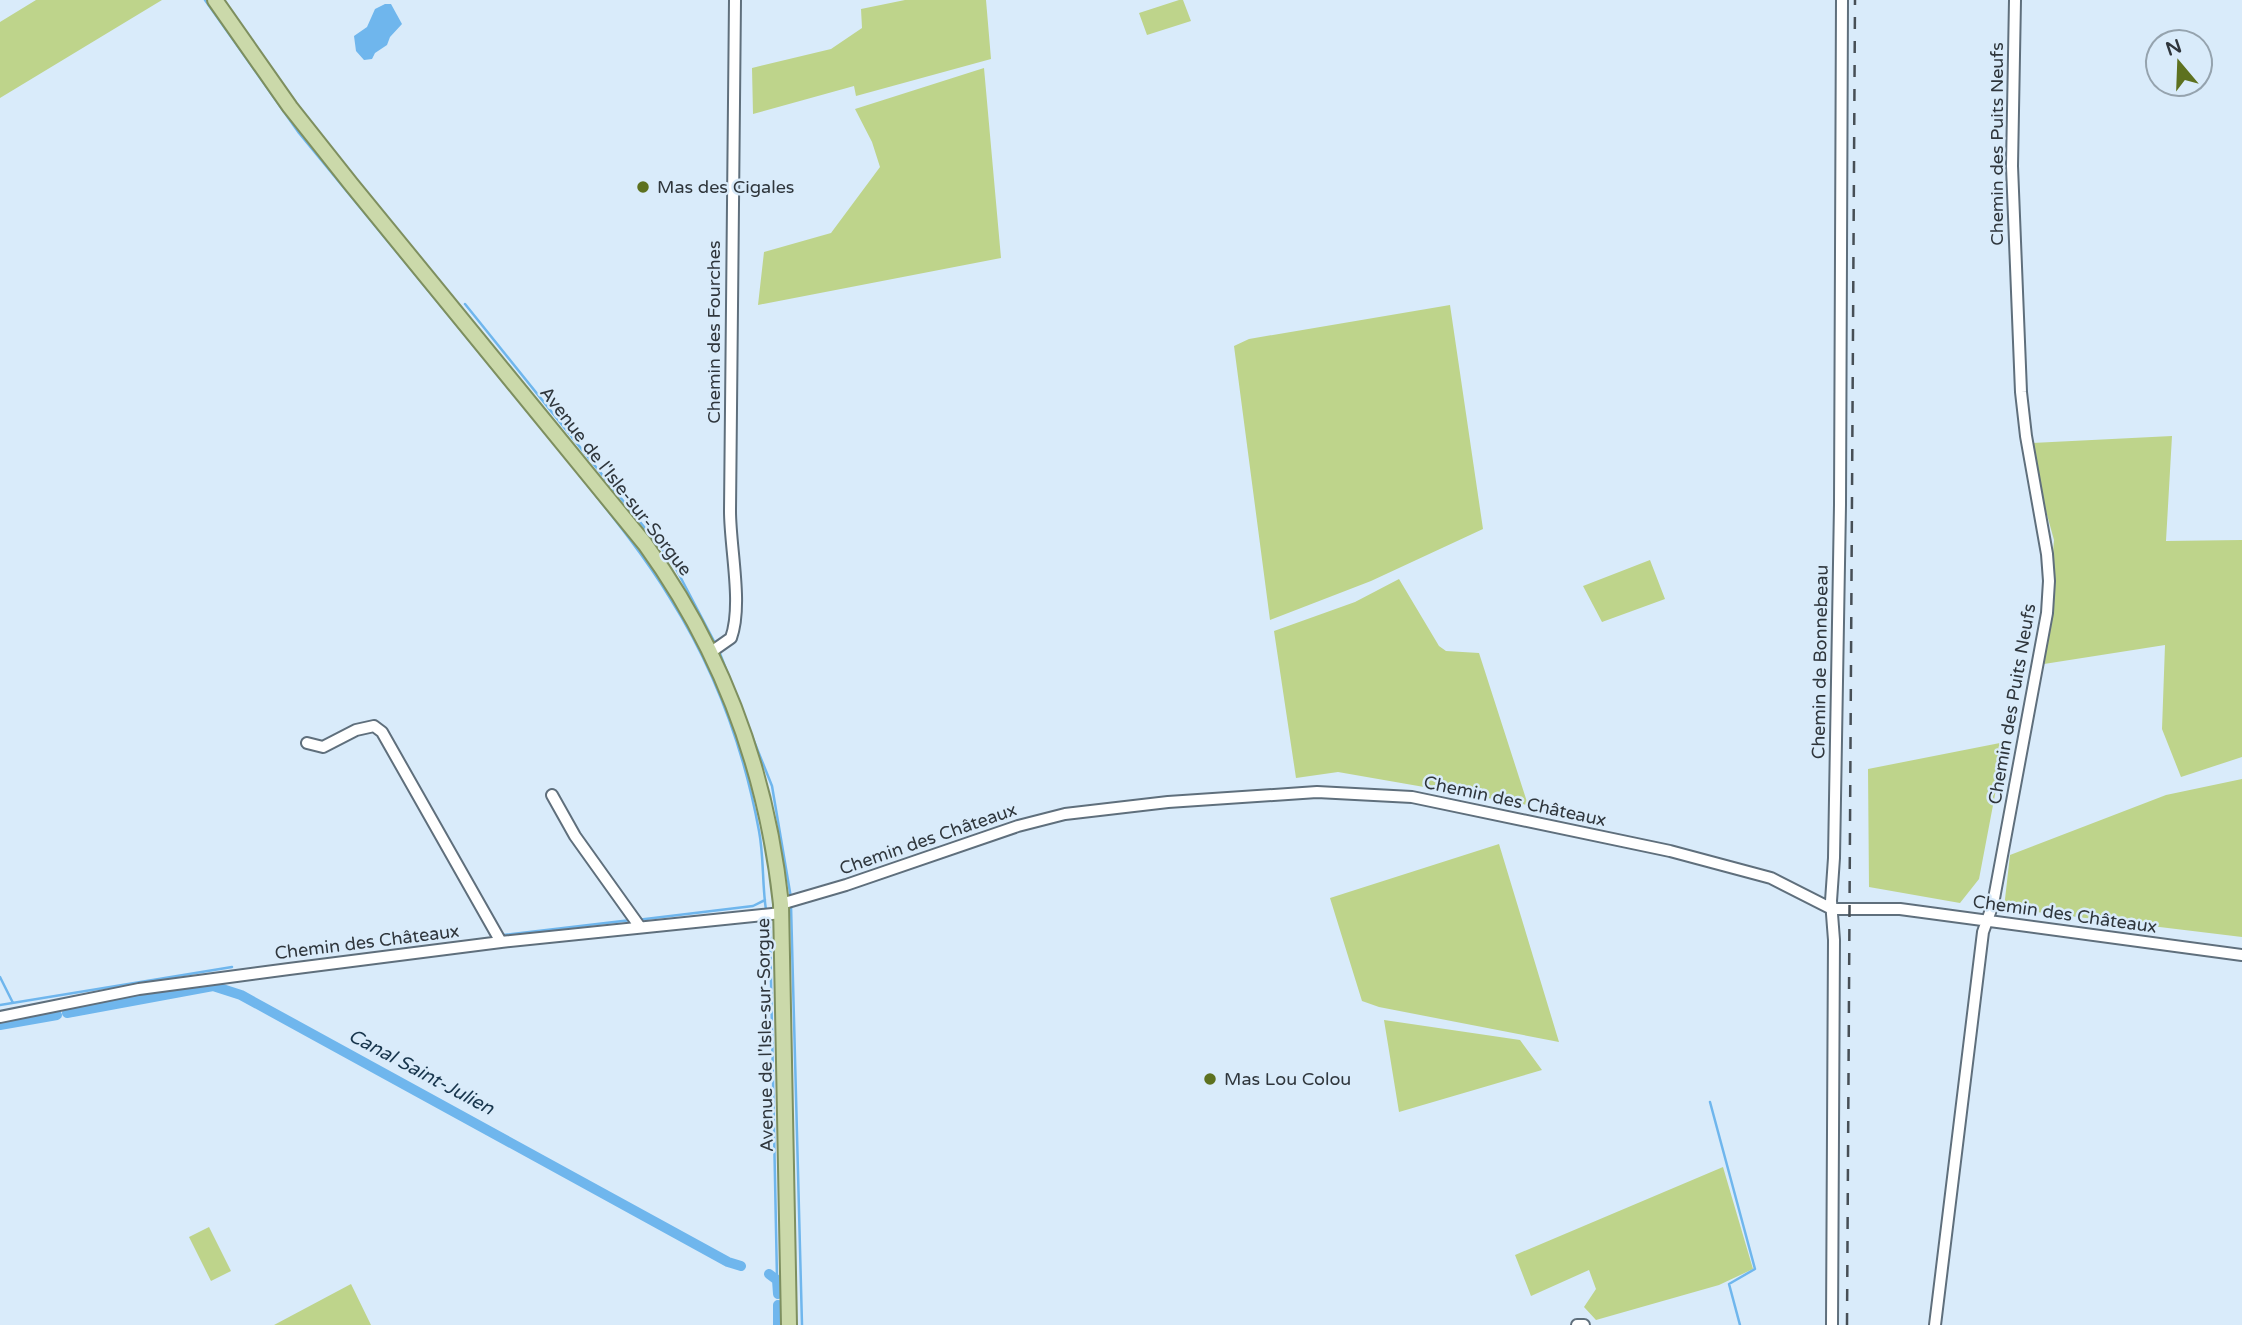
<svg xmlns="http://www.w3.org/2000/svg" width="2242" height="1325" viewBox="0 0 2242 1325" font-family="'Varela Round',sans-serif">
<style>
.green{fill:#bed48b}
.water{fill:#6fb6ed}
.lines{fill:none;stroke-linecap:round;stroke-linejoin:round}
.stream{stroke:#6fb6ed;stroke-width:2.5}
.canal{stroke:#6fb6ed;stroke-width:10}
.minor-casing{stroke:#5f6f7c;stroke-width:14}
.major-casing{stroke:#7e8f5f;stroke-width:18}
.minor{stroke:#fff;stroke-width:10}
.major{stroke:#cbd9aa;stroke-width:14}
.rail{stroke:#474f56;stroke-width:2.5;stroke-dasharray:12 12;stroke-linecap:butt}
.poi-dot{fill:#5d711f;stroke:#d9ebfa;stroke-width:2.5}
.labels{text-anchor:middle;dominant-baseline:central;stroke-width:5;stroke-linejoin:round;paint-order:stroke}
.street-label{font-size:18px;fill:#2f363c;stroke:#d9ebfa}
.poi-label{font-size:18px;fill:#2f363c;stroke:#d9ebfa;text-anchor:start}
.water-label{font-size:19px;font-style:italic;fill:#18364d;stroke:#d9ebfa}
</style>
<rect width="100%" height="100%" fill="#d9ebfa"/>
<path class="green" d="M 36,0 L 162,0 L 0,98 L 0,22 Z
M 905,0 L 986,0 L 991,59 L 856,96 L 854,86 L 753,114 L 752,68 L 831,49 L 862,28 L 861,9 Z
M 1179,0 L 1183,0 L 1191,21 L 1147,35 L 1139,13 Z
M 984,68 L 1001,258 L 758,305 L 764,252 L 831,233 L 880,167 L 872,142 L 855,109 Z
M 1450,305 L 1483,529 L 1371,581 L 1270,620 L 1234,346 L 1249,339 Z
M 2172,436 L 2166,541 L 2242,540 L 2242,757 L 2181,777 L 2162,729 L 2165,645 L 2044,664 L 2054,540 L 2036,475 L 2031,443 Z
M 1650,560 L 1665,599 L 1602,622 L 1583,586 Z
M 1399,579 L 1439,646 L 1446,651 L 1479,653 L 1528,805 L 1338,772 L 1296,778 L 1274,631 L 1355,602 Z
M 2005,742 L 1979,879 L 1960,903 L 1869,887 L 1868,769 Z
M 2242,779 L 2242,937 L 2004,908 L 2010,855 L 2166,795 Z
M 1499,844 L 1559,1042 L 1379,1007 L 1362,1001 L 1330,898 Z
M 1384,1020 L 1520,1040 L 1542,1070 L 1399,1112 Z
M 1723,1167 L 1753,1269 L 1719,1285 L 1596,1320 L 1584,1307 L 1596,1289 L 1589,1270 L 1531,1296 L 1515,1255 Z
M 209,1227 L 231,1271 L 211,1281 L 189,1237 Z
M 351,1284 L 371,1325 L 274,1325 Z"/>
<path class="water" d="M 385,4 L 391,4 L 402,24 L 390,37 L 387,45 L 375,53 L 372,59 L 364,60 L 356,51 L 354,36 L 367,27 L 375,9 Z"/>
<g class="lines">
<path class="stream" d="M 205,0 L 299,133 L 555,445
M 465,304 L 673,563 L 716,645
M 562,453 C 599,500 639,547 670,598 C 714,668 744,749 759,831 C 764,857 762,884 766,910
M 719,651 L 738,700
M 744,716 L 772,786 L 791,898
M 791,905 L 802,1325
M 767,917 L 770,931 L 777,1278
M 637,920 L 753,906 L 765,900
M 503,935 L 631,920
M 0,977 L 13,1003
M 0,1005 L 232,967
M 1710,1102 L 1755,1269 L 1729,1284 L 1740,1325"/>
<path class="canal" d="M 67,1013 L 213,986 L 241,995 L 728,1262 L 741,1266
M 0,1025 L 57,1015
M 769,1274 L 777,1280 L 778,1294
M 778,1305 L 778,1325"/>
<defs>
<path id="minor" d="M 711,652 L 731,638 C 743,605 730,548 730,511 C 733,341 732,170 735,0
M 307,743 L 323,747 L 356,730 L 374,726 L 382,732 L 501,942
M 552,795 L 575,836 L 640,927
M 781,904 L 846,885 L 1018,826 L 1065,814 L 1168,802 L 1317,792 L 1412,797 L 1670,851 L 1771,878 L 1832,909 L 1900,909 L 2242,955
M 0,1017 L 139,989 L 289,969 L 501,942 L 782,913
M 1577,1325 L 1584,1325
M 1832,1325 L 1834,940 L 1831,901 L 1834,858 L 1840,505 L 1842,0
M 1935,1325 L 1983,932 L 1993,904 L 2047,613 L 2049,581 L 2047,554 L 2026,436 L 2021,392 L 2012,166 L 2015,0"/>
<path id="major" d="M 215,0 L 290,107 L 351,184 L 645,544 C 723,652 767,773 781,904 L 789,1325"/>
</defs>
<use href="#minor" class="minor-casing"/>
<use href="#major" class="major-casing"/>
<use href="#minor" class="minor"/>
<use href="#major" class="major"/>
<path class="rail" d="M 1847,1325 L 1855,0"/>
</g>
<g class="poi-dot">
<circle cx="643" cy="187" r="7"/>
<circle cx="1210" cy="1079" r="7"/>
</g>
<g class="labels">
<g class="street-label">
<text transform="translate(1997 144) rotate(-90)">Chemin des Puits Neufs</text>
<text transform="translate(714 332) rotate(-90)">Chemin des Fourches</text>
<text transform="translate(616 481) rotate(52)">Avenue de l'Isle-sur-Sorgue</text>
<text transform="translate(1820 662) rotate(-89)">Chemin de Bonnebeau</text>
<text transform="translate(2012 704) rotate(-80)">Chemin des Puits Neufs</text>
<text transform="translate(1515 801) rotate(12)">Chemin des Châteaux</text>
<text transform="translate(928 839) rotate(-19)">Chemin des Châteaux</text>
<text transform="translate(2065 914) rotate(8)">Chemin des Châteaux</text>
<text transform="translate(367 942) rotate(-7)">Chemin des Châteaux</text>
<text transform="translate(765 1035) rotate(-91)">Avenue de l'Isle-sur-Sorgue</text>
</g>
<g class="poi-label">
<text x="657" y="187">Mas des Cigales</text>
<text x="1224" y="1079">Mas Lou Colou</text>
</g>
<g class="water-label">
<text transform="translate(421 1072) rotate(28)">Canal Saint-Julien</text>
</g>
</g>
<g transform="translate(2179 63) rotate(341)"><circle r="33" fill="#d9ebfa" stroke="#95a3ae" stroke-width="2"/>
<path d="M0-5L12 26L0 18L-12 26Z" fill="#5d711f"/>
<text y="-10" font-size="19" font-weight="bold" text-anchor="middle" fill="#2f363c">N</text>
</g>
</svg>
